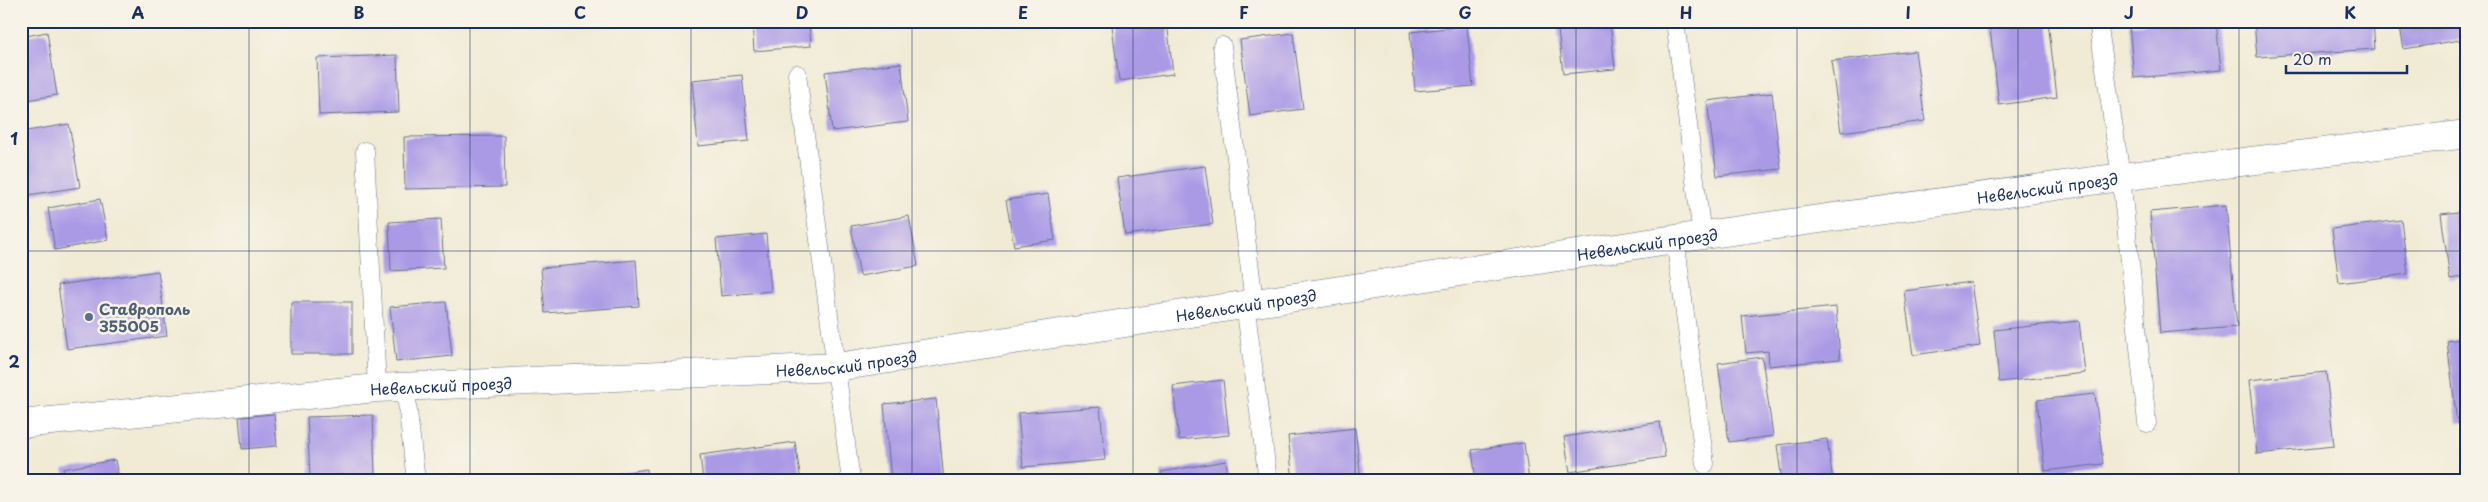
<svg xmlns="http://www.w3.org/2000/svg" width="2488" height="502" viewBox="0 0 2488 502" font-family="'Playpen Sans',sans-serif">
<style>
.building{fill:#aa9ae6}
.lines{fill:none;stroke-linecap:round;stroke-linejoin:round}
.lane-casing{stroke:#667188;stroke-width:19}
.street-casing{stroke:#667188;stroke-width:29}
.lane{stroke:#fff;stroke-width:18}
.street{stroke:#fff;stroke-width:28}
.grid{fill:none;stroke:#1b2f5e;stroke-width:1;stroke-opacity:0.55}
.service-dot{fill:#5c6f8a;stroke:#f7f3e8;stroke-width:2}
.labels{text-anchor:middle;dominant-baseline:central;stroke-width:5;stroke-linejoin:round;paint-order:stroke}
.street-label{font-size:15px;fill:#1b2f5e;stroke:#f7f3e8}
.service-label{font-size:15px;font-weight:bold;fill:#4e5e75;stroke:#f7f3e8;text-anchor:start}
.neatline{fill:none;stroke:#1b2f5e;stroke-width:2}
.grid-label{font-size:16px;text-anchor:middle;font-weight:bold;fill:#1b2f5e}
</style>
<rect width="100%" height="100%" fill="#f7f3e8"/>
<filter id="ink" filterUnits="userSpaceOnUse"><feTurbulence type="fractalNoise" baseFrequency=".02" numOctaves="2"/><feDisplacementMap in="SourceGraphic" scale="10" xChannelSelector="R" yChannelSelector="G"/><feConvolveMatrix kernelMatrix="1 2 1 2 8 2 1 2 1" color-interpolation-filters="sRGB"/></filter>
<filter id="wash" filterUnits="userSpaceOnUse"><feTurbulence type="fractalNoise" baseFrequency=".0096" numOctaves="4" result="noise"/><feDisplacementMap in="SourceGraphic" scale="20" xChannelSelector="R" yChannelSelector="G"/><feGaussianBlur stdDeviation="1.12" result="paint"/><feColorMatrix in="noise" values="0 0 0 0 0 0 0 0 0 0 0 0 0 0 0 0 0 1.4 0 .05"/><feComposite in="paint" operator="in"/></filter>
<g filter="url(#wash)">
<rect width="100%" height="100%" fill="#f1ebd5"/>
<g id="blocks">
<path class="building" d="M 752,21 L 809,21 L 811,46 L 754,51 Z
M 1151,21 L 1167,21 L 1173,74 L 1119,81 L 1112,26 Z
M 1557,21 L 1610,21 L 1615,69 L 1563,74 Z
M 2039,21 L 2048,21 L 2057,97 L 1999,105 L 1990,28 Z
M 2165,21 L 2216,21 L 2221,70 L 2134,78 L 2129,25 Z
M 2254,21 L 2373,21 L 2375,49 L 2257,57 Z
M 2399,21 L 2467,21 L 2467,39 L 2404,49 Z
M 1467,26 L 1473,86 L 1415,91 L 1410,32 Z
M 47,32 L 57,95 L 21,101 L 21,37 Z
M 1293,33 L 1303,109 L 1250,116 L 1240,40 Z
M 1915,51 L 1925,121 L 1841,132 L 1831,61 Z
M 397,55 L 399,112 L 319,115 L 317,58 Z
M 901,63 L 908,122 L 832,131 L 825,72 Z
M 742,75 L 749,141 L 698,146 L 692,80 Z
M 1772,93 L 1781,169 L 1717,176 L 1707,101 Z
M 69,124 L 80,187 L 28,195 L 21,153 L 21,132 Z
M 504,136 L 505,187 L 405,189 L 404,137 Z
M 1205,166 L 1213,224 L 1125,235 L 1117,178 Z
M 1048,194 L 1055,240 L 1014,246 L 1006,200 Z
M 100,199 L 108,240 L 55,250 L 48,208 Z
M 2226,205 L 2237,327 L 2160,333 L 2150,212 Z
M 2467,211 L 2467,276 L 2450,279 L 2441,214 Z
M 909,216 L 918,266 L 860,276 L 851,226 Z
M 441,219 L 444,268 L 391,271 L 389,222 Z
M 2401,220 L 2408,274 L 2339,283 L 2332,229 Z
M 766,234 L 771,291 L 721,296 L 716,239 Z
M 636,260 L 639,306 L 545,313 L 541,268 Z
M 158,271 L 167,336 L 67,349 L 58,285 Z
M 1971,282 L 1980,346 L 1913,355 L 1904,291 Z
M 291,302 L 352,302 L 352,354 L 291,354 Z
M 446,302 L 452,356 L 396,362 L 390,307 Z
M 1836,307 L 1840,359 L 1769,366 L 1768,351 L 1746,353 L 1742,316 Z
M 2079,321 L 2085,373 L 1999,382 L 1994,330 Z
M 2467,338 L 2467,422 L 2457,423 L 2447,341 Z
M 1762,357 L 1773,436 L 1729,442 L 1718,363 Z
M 2326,372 L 2334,446 L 2257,454 L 2249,380 Z
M 1223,380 L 1229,435 L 1179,440 L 1173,386 Z
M 2095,394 L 2103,464 L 2045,471 L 2037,400 Z
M 936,399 L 944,481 L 891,481 L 884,404 Z
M 1100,407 L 1105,460 L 1023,467 L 1018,413 Z
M 274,414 L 277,446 L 242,449 L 239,417 Z
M 373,415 L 375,474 L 310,476 L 307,417 Z
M 1660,422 L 1665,457 L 1570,472 L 1564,437 Z
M 1355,428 L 1361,481 L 1293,481 L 1288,436 Z
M 1827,439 L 1833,481 L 1782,481 L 1777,445 Z
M 795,442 L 801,481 L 703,481 L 700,455 Z
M 1524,443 L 1529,481 L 1476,481 L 1472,450 Z
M 115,460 L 119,481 L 66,481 L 63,469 Z
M 1226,461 L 1229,481 L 1162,481 L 1161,472 Z
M 647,469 L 648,481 L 589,481 L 588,478 Z"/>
</g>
</g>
<g filter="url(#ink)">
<use href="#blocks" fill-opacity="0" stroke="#667188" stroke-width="1"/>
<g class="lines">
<defs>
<path id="lane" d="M 1675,21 L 1702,236
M 2098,21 L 2121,177 L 2147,423
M 1222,46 L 1254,302
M 797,74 L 851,481
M 365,151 L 377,388
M 1675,239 L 1705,464
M 1245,304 L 1268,481
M 405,386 L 416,481"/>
<g id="street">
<path id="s1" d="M 21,424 L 377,388 L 837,367 L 1675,239 L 2121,177 L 2467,134"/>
</g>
</defs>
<use href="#lane" class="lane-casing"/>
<use href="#street" class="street-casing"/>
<use href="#lane" class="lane"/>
<use href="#street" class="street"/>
</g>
</g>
<path class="grid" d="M 249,21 L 249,481M 470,21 L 470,481M 691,21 L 691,481M 912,21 L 912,481M 1133,21 L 1133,481M 1355,21 L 1355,481M 1576,21 L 1576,481M 1797,21 L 1797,481M 2018,21 L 2018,481M 2239,21 L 2239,481M 21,251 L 2467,251"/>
<circle class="service-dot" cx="89" cy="317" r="5"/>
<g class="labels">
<g class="street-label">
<text stroke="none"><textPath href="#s1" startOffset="2042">Невельский проезд</textPath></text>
<text stroke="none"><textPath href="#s1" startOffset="1638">Невельский проезд</textPath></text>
<text stroke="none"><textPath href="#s1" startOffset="1232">Невельский проезд</textPath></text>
<text stroke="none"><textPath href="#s1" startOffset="828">Невельский проезд</textPath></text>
<text stroke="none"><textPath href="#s1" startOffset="422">Невельский проезд</textPath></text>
</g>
<g class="service-label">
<text x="99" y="308">Ставрополь<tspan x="99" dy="17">355005</tspan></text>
</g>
</g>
<rect width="2488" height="502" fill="none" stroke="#f7f3e8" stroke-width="55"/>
<path d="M2286 65v8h121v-8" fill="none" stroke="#1b2f5e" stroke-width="2.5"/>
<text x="2293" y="65" font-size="15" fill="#1b2f5e" stroke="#f7f3e8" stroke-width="4" paint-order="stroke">20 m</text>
<rect x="28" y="28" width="2432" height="446" class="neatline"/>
<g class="grid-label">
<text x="138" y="19">A</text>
<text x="359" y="19">B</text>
<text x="580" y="19">C</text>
<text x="802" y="19">D</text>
<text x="1023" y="19">E</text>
<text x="1244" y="19">F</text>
<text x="1465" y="19">G</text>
<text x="1686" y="19">H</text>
<text x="1908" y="19">I</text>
<text x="2129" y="19">J</text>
<text x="2350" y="19">K</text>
<text x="14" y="145">1</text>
<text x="14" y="368">2</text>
</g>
</svg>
